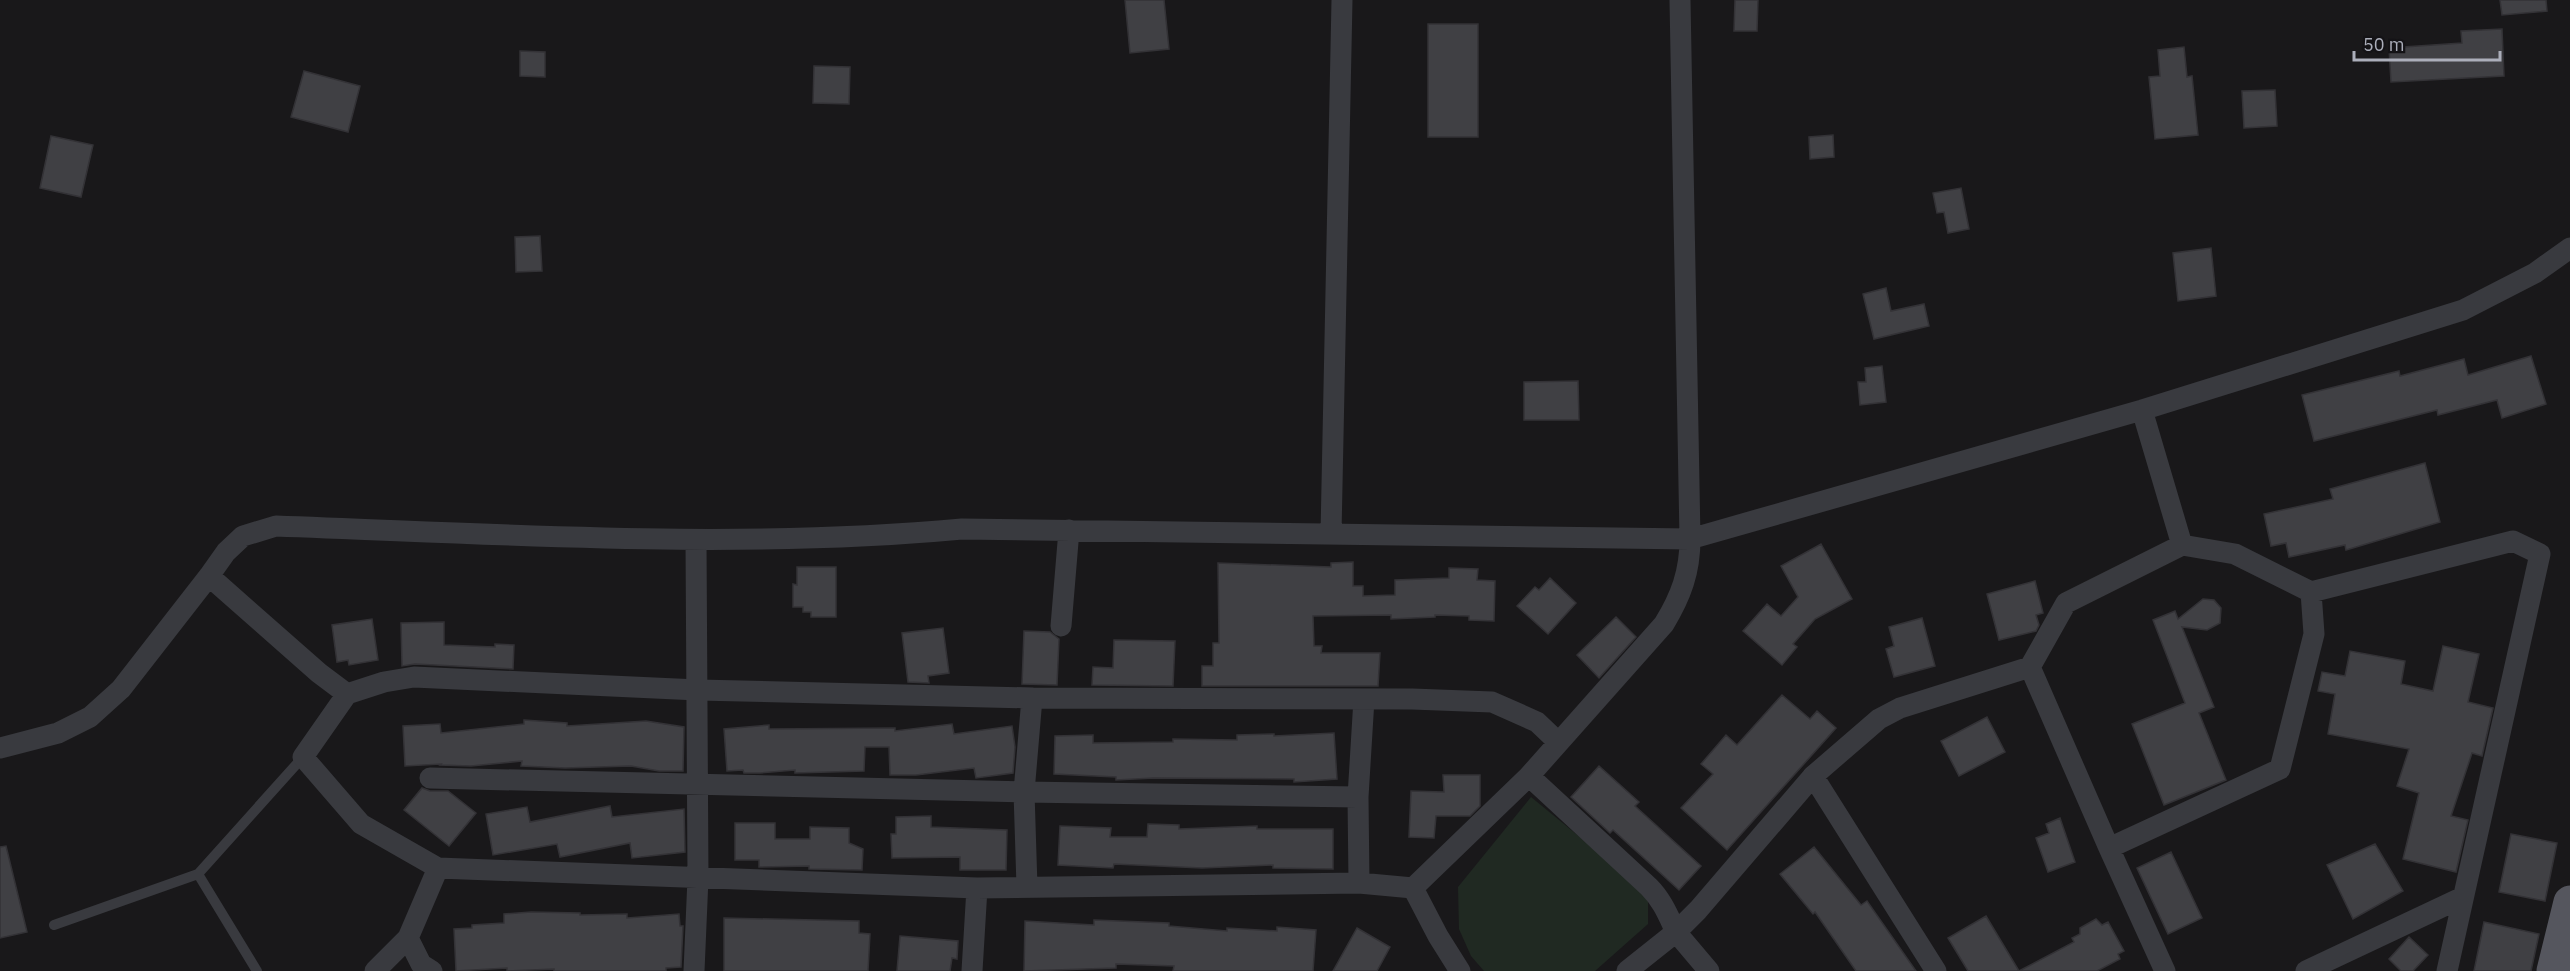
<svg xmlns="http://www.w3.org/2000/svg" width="2570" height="971" viewBox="0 0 2570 971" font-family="'IBM Plex Sans',sans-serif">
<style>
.green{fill:#202922}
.building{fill:#404044;stroke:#333236;stroke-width:1.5}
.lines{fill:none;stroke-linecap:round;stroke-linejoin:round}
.lane{stroke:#393a3f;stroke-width:10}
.street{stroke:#393a3f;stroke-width:21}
.primary{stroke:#55565e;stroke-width:33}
</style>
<rect width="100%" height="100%" fill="#19181a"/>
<path class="green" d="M 1531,797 L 1648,893 L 1648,924 L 1595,971 L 1484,971 L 1471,956 L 1459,929 L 1458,887 Z"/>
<path class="building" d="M 1125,0 L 1164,0 L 1169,49 L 1130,53 Z
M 1735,0 L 1758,0 L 1757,31 L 1734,31 Z
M 2500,0 L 2546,0 L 2547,11 L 2502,15 Z
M 1428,24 L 1478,24 L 1478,137 L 1428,137 Z
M 2502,29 L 2504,76 L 2391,82 L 2389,48 L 2462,43 L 2461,31 Z
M 2184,47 L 2187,77 L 2192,76 L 2198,135 L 2155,139 L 2149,77 L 2160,76 L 2158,50 Z
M 520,51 L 545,52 L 545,77 L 520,76 Z
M 814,66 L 850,67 L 849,104 L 813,103 Z
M 304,71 L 360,86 L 348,132 L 291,117 Z
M 2275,90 L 2277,126 L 2244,128 L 2242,91 Z
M 1833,135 L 1834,157 L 1810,159 L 1809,137 Z
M 51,136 L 93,145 L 81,197 L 40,188 Z
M 1961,188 L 1969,229 L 1948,233 L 1944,212 L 1937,213 L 1933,193 Z
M 540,236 L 542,271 L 516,272 L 515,237 Z
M 2211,248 L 2216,296 L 2178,301 L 2173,253 Z
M 1886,288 L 1891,311 L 1924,304 L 1929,326 L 1874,339 L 1863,294 Z
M 2531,356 L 2546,404 L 2502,418 L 2497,400 L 2438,415 L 2437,410 L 2314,441 L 2302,395 L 2399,371 L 2400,376 L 2464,359 L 2468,375 Z
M 1882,366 L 1886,402 L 1860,405 L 1858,382 L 1866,382 L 1865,368 Z
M 1578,381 L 1579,420 L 1524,420 L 1524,382 Z
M 2425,463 L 2440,522 L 2346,550 L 2345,545 L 2289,557 L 2286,543 L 2271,546 L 2264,514 L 2333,499 L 2330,489 Z
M 1821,544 L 1852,599 L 1815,619 L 1793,644 L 1797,647 L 1782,665 L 1743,631 L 1767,604 L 1781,616 L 1798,597 L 1781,566 Z
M 1353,562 L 1353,586 L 1363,586 L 1363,596 L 1395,595 L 1395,580 L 1449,578 L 1449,568 L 1478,569 L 1477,580 L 1495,581 L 1494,621 L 1469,620 L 1469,616 L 1435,615 L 1435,617 L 1391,619 L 1391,615 L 1313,616 L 1314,646 L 1322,646 L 1321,653 L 1380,653 L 1378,686 L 1202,686 L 1202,666 L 1213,666 L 1213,643 L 1219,643 L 1218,563 L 1331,567 L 1331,563 Z
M 797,567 L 836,567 L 836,617 L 811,617 L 811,612 L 803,612 L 803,607 L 793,607 L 793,584 L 797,585 Z
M 1550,578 L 1576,603 L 1548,634 L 1517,606 L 1535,587 L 1539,590 Z
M 2035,581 L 2043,613 L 2036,615 L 2039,625 L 2036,631 L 1999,640 L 1987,594 Z
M 2203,599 L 2214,600 L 2221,608 L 2220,623 L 2207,630 L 2182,627 L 2214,707 L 2199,713 L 2226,780 L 2164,805 L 2132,724 L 2185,703 L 2153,620 L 2175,611 L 2178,619 Z
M 1616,617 L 1636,637 L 1599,678 L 1577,655 Z
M 1922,618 L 1935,666 L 1894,677 L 1886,649 L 1894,646 L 1889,627 Z
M 372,619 L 378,660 L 349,665 L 348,660 L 337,662 L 332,625 Z
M 444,622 L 444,645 L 495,647 L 495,644 L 514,645 L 513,669 L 415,664 L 402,666 L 401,623 Z
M 943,628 L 949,673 L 928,676 L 929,683 L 908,682 L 902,633 Z
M 1024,631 L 1050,632 L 1059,639 L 1057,685 L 1022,684 Z
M 1114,640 L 1175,641 L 1173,686 L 1092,685 L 1093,667 L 1113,668 Z
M 2443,646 L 2479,654 L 2468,702 L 2493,708 L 2482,756 L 2472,753 L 2451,816 L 2468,820 L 2456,872 L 2403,859 L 2419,793 L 2397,786 L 2409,749 L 2328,734 L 2335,694 L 2318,691 L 2322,672 L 2345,676 L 2350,651 L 2405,661 L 2401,684 L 2433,691 Z
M 1782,695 L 1810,719 L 1817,711 L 1836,728 L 1727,850 L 1681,808 L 1713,774 L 1701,764 L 1726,735 L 1737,745 Z
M 1987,717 L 2005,752 L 1959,776 L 1941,741 Z
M 524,720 L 567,723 L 567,726 L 646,721 L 684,727 L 683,771 L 659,771 L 631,766 L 565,768 L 521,766 L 522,761 L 471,766 L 440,765 L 441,764 L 405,766 L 403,726 L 440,724 L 441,733 L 524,724 Z
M 952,724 L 954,734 L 1012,726 L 1015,747 L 1013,773 L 976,778 L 974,768 L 916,775 L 890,775 L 889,747 L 865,747 L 864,771 L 795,773 L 795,770 L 760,773 L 744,773 L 743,770 L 727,771 L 724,729 L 769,725 L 769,729 L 895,728 L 895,731 Z
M 1334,733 L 1337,779 L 1294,782 L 1294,779 L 1154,778 L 1116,780 L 1116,777 L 1054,774 L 1055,736 L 1093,735 L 1093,743 L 1173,742 L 1173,739 L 1237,740 L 1237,735 L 1274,734 L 1274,736 Z
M 1599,766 L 1639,802 L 1635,806 L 1701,866 L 1679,890 L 1613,830 L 1610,833 L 1571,797 Z
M 1443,775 L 1480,775 L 1480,806 L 1470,816 L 1436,816 L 1434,838 L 1409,837 L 1411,791 L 1444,792 Z
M 422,788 L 430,791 L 448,791 L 476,813 L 449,846 L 404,810 Z
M 610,806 L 612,817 L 684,809 L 685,852 L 632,858 L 630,843 L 560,857 L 557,844 L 493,855 L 486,814 L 527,807 L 530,822 Z
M 931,816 L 931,827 L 1007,830 L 1006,870 L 960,870 L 960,857 L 892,858 L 891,834 L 896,834 L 896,817 Z
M 2060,818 L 2075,862 L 2048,872 L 2036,838 L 2049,833 L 2046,824 Z
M 735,823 L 775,823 L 775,839 L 810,839 L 810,827 L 849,828 L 849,843 L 863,849 L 862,870 L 809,869 L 809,866 L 759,867 L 759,860 L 735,860 Z
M 1148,824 L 1179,825 L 1179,829 L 1257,826 L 1257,829 L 1333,829 L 1333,869 L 1273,868 L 1273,865 L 1202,868 L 1114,864 L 1113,868 L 1058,865 L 1060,826 L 1111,828 L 1110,837 L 1147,837 Z
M 2511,834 L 2557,843 L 2545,901 L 2499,892 Z
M 2375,844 L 2403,891 L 2353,919 L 2327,865 Z
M 6,846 L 27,932 L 0,938 L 0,847 Z
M 1814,847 L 1861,905 L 1867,901 L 1916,971 L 1856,971 L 1815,912 L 1813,914 L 1780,874 Z
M 2171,852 L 2202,918 L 2168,934 L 2137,868 Z
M 531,912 L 580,913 L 580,915 L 627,914 L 627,918 L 679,914 L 680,926 L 683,926 L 681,967 L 666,968 L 666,971 L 554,971 L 554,969 L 507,971 L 507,968 L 456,971 L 454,929 L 472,928 L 472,925 L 504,923 L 504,914 Z
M 1986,916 L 2019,971 L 2074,942 L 2072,938 L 2080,934 L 2080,928 L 2096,919 L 2102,925 L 2108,922 L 2124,951 L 2118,954 L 2120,959 L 2097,971 L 1968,971 L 1948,938 Z
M 724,918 L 859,921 L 859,933 L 870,934 L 868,971 L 724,971 Z
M 1094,920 L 1169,923 L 1169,926 L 1227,931 L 1227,928 L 1277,931 L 1277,927 L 1316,930 L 1313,971 L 1173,971 L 1174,966 L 1116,964 L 1116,968 L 1024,971 L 1025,921 L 1094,925 Z
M 2484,922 L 2539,934 L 2531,971 L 2474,971 Z
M 1357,928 L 1390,947 L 1377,971 L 1333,971 Z
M 900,936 L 958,941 L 957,959 L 952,958 L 950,971 L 897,971 Z
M 2409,937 L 2428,955 L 2413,971 L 2401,971 L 2389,959 Z"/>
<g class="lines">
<path class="lane" d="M 198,874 L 257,971
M 54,925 L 198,874 L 303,757"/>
<path class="street" d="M 2142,410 L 2182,545
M 1331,534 L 1342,0
M 209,576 L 319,673 L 347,694
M 1061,626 L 1069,530
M 2030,667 L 2109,848 L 2165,971
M 0,748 L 58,733 L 90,717 L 121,689 L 209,576 L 226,552 L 243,536 L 276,526 C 504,534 734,550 962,529 L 1690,539 L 1680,0
M 1529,776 L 1649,887 C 1662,900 1668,915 1676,932 L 1627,971
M 1813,776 L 1936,971
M 430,778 L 1024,792 L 1358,797
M 2109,848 L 2280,769 L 2314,634 L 2311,592
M 1359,883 L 1358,797 L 1364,699
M 1027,887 L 1024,792 L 1032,698
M 1413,888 L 1359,883 L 977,888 L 438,868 L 361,824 L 303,757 L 347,694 L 384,682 L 414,677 L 698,690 L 1032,698 L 1412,699 L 1492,702 L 1537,722 L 1558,742
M 375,971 L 408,938
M 432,971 L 421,964 L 408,938 L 438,868
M 694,971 L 698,878 L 696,540
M 972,971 L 977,888
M 1460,971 L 1438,936 L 1413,888 L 1529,776 L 1664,624 C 1681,596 1690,572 1690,539 L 2142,410 L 2463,310 L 2535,273 L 2570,248
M 1709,971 L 1676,932 L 1698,910 L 1813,776 L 1879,719 L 1900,708 L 2030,667 L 2066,603 L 2182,545 L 2235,554 L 2311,592 L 2513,541 L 2540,554 L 2447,971
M 2306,971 L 2463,897"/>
<path class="primary" d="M 2553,971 L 2570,902"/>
</g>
<path d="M2354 51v9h146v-9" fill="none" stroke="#abaeba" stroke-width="3"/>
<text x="2363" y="51" font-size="18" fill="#abaeba" stroke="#141316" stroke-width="4.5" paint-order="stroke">50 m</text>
</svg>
